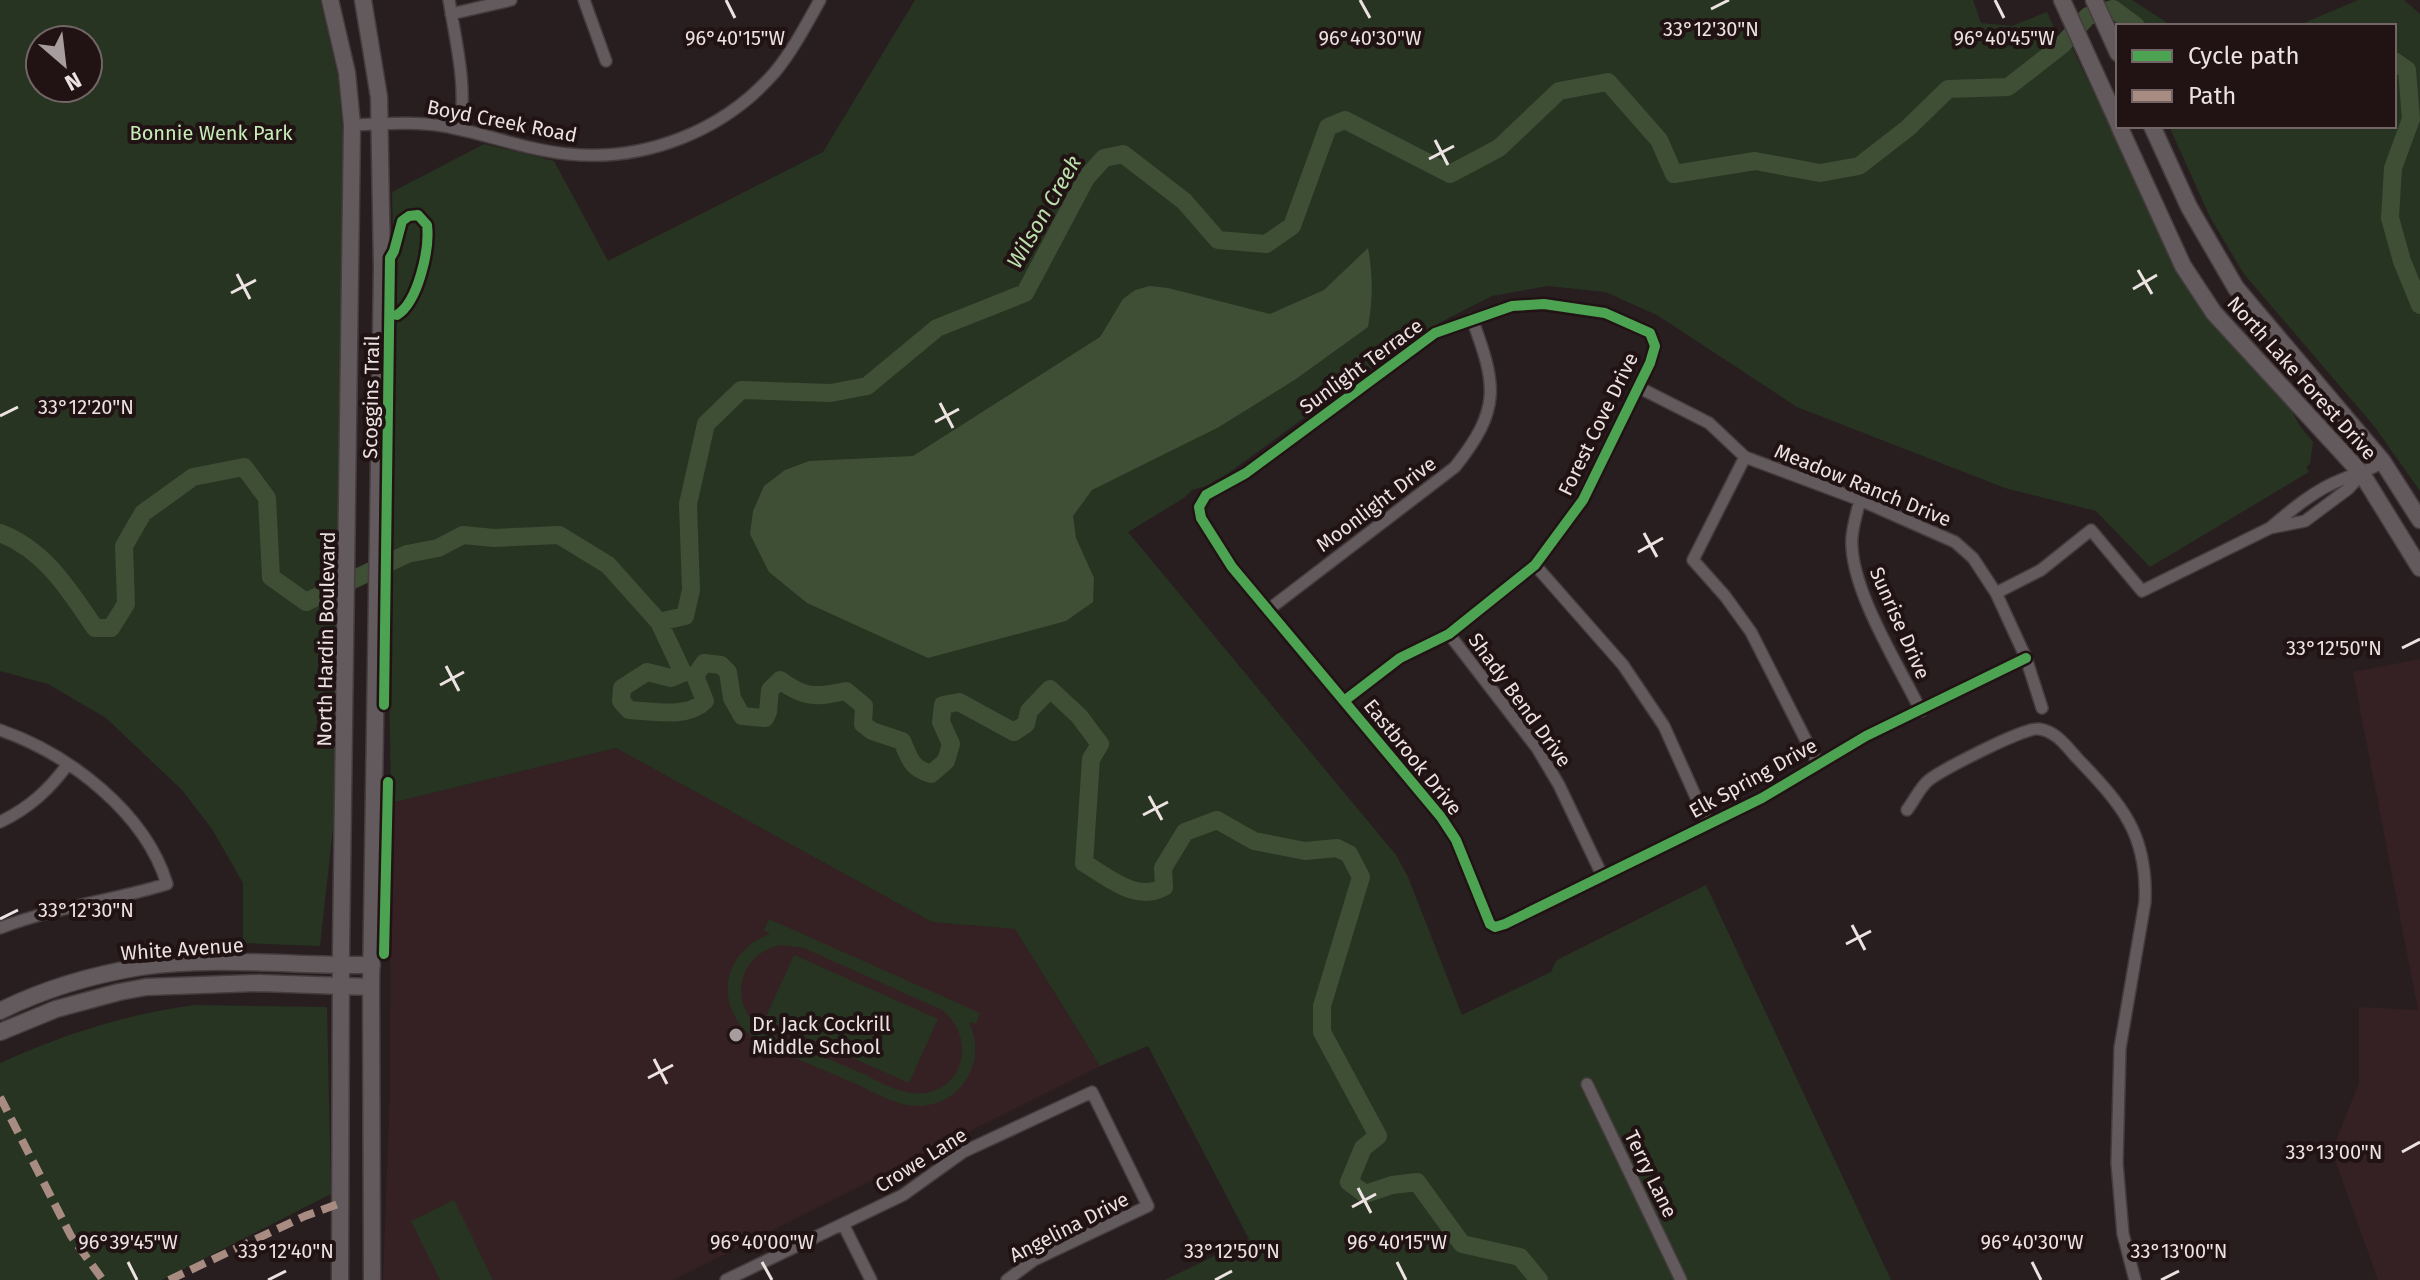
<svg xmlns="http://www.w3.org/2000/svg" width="2420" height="1280" viewBox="0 0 2420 1280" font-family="'Fira Sans',sans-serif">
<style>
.built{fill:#352123}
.green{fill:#273421;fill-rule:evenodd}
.water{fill:#3e4f36}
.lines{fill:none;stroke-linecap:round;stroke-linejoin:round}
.river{stroke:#3e4f36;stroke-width:18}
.street-casing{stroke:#443c3d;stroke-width:14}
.secondary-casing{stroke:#443c3d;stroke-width:19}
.street{stroke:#625a5c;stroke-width:11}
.secondary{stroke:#625a5c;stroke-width:16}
.quiet{stroke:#a88b81;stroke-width:8;stroke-dasharray:16 8;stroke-linecap:butt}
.cycleway-casing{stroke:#211214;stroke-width:15}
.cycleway{stroke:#4ca352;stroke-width:10}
.ticks{fill:none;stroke:#ede2e2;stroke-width:3}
.poi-dot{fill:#a89d9e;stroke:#211214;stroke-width:3}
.labels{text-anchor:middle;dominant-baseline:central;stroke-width:8;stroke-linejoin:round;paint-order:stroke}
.street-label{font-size:20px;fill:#ede2e2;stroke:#211214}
.park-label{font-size:20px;fill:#c6edb8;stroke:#211214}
.poi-label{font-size:20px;fill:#ede2e2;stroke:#211214;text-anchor:start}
.water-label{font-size:22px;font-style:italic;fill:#badfab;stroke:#211214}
.ticks-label{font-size:20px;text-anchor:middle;fill:#ede2e2;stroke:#211214;stroke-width:8;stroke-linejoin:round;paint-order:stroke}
</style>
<rect width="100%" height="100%" fill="#281e20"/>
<path class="built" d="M 2420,659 L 2420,1280 L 2378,1280 L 2332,1151 L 2359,1083 L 2359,1007 L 2418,1010 L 2353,672 Z
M 616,748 L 932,922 L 1015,929 L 1100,1066 L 673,1280 L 383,1280 L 390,1092 L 391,803 Z"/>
<path class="green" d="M 0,0 L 320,0 L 338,77 L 344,150 L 336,801 L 320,946 L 243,943 L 243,883 L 212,829 L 182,790 L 106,718 L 48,684 L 0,671 ZM 40,40 L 88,40 L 88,88 L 40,88 Z
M 915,0 L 1973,0 L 1981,23 L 2012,26 L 2047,12 L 2060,41 L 2066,35 L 2160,231 L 2284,397 L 2300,426 L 2313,442 L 2310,464 L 2306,467 L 2309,472 L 2150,567 L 2096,511 L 2005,488 L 1797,407 L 1657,315 L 1605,292 L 1548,286 L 1492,296 L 1441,322 L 1401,347 L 1230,472 L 1206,486 L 1192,490 L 1184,498 L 1128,532 L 1396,855 L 1408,877 L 1462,1015 L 1551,972 L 1556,961 L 1563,957 L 1706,885 L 1891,1280 L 1165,1280 L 1249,1239 L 1148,1046 L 1100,1066 L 1015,929 L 932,922 L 616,748 L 391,803 L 388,612 L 394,259 L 392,192 L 484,144 L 554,161 L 608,261 L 823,152 Z
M 2112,0 L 2132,0 L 2172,26 L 2124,26 Z
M 2358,0 L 2404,0 L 2420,14 L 2420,491 L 2374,426 L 2244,274 L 2210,217 L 2169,126 L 2394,126 L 2394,26 L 2297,26 Z
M 769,919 L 980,1013 L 976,1024 L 969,1022 C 978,1042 978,1062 965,1081 C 955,1097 936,1106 918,1106 C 896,1106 874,1092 854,1083 C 823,1070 793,1057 763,1043 C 713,1017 717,953 770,934 L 764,930 ZM 780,945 L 804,948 L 942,1010 C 980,1040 961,1099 911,1093 C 893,1091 875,1079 859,1072 C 827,1057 788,1046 758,1026 C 727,999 741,953 780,945 Z
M 794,955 L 938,1019 L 909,1083 L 765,1019 Z
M 194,1005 L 327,1007 L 331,1194 L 162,1280 L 0,1280 L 0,1063 C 65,1034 123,1015 194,1005 Z
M 454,1200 L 493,1280 L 440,1280 L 411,1221 Z"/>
<path class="water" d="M 1368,248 C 1373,275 1373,299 1368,327 L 1296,379 L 1219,427 L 1092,490 L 1073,516 L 1076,538 L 1094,578 L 1093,602 L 1066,621 L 928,658 L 807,603 L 769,572 L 750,534 L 753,511 L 764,486 L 785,470 L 809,461 L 913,456 L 1100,337 L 1123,299 L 1135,290 L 1150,286 L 1168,288 L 1270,314 L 1324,290 Z"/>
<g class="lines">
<path class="river" d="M 2394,61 L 2407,70 L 2411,119 L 2393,168 L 2390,218 L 2402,261 L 2420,305
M 0,533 C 45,550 69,590 95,628 L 111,628 L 126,604 L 124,546 L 143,513 L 193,477 L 244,467 L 267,498 L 271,577 L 306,602 L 407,554 L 438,548 L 463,535 L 494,538 L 559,535 L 608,565 L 659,622 L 685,616 L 691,590 L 688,504 L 706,424 L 741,390 L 831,393 L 867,386 L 937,328 L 1025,293 L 1086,178 L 1104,158 L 1123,154 L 1184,201 L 1218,240 L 1266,244 L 1292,226 L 1328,127 L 1345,120 L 1450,174 L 1499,148 L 1559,91 L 1608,82 L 1659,140 L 1674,174 L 1755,161 L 1820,173 L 1859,166 L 1908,128 L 1948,89 L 2008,87 L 2062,45 L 2088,16 L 2113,9 L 2136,26
M 659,622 L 683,673 L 671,678 L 647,672 L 622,688 L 621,701 L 629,710 C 652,711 687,719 705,701 L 695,676 L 704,663 L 721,665 L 728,672 L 732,698 L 742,716 L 765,718 L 768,712 L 770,690 L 780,680 C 805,699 817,697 846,691 L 864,706 L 863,724 L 872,731 L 902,741 C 910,759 911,768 931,774 L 946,761 L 951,744 L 941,722 L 943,705 L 959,702 L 1014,732 L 1026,724 L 1029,711 L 1050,689 L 1079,716 L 1100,744 L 1091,759 L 1084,863 C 1108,877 1136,903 1164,887 L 1163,868 L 1185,832 L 1217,820 L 1254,841 L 1305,851 L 1337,848 L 1349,854 L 1361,877 L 1322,1006 L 1322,1032 L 1378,1136 L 1363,1148 L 1349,1182 L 1365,1194 L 1392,1185 L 1417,1182 L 1462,1244 L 1520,1257 L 1539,1280"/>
<defs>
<path id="street" d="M 449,0 C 456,43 467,85 460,129
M 584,0 L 606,61
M 451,14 L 511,0
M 352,125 C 382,124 413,121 443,126 C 485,133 525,150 568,154 C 645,162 724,131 775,72 C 793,50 806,25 820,0
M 1638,387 L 1709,423 L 1745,457 L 1860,500 L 1955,542 L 1973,558 L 1996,593 L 2026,658 L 2042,708
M 1745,457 L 1693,560 L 1725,596 L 1751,632 L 1818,764
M 1860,500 C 1857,512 1853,525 1852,537 C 1848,586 1899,666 1921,711
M 2270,528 C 2291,510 2316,489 2343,479 C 2357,473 2370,470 2383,462
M 1535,565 L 1623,665 L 1664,726 L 1708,824
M 1996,593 L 2041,570 L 2091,530 L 2142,591 L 2270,528 L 2305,521 L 2348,489 L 2362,474
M 1268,610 L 1455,467 C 1501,409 1497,386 1472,319
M 1449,634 L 1537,748 L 1559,785 L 1602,875
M 1344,701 L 1400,658 L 1449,634 L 1535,565 L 1583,500 L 1650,363 L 1655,346 L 1650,333 L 1605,313 L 1544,304 L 1512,306 L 1435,333 L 1246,473 L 1206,495 L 1199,507 L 1201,518 L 1232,567 L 1441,817 L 1456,840 L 1490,924 L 1495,927 L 1505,924 L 1762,798 L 1866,736 L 2026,658
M 0,730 C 69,754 145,812 167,884 C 112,901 54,907 0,928
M 1907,810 C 1914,801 1920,787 1929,780 C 1942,770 2026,726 2039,729 C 2056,731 2067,747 2077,758 C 2122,805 2148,834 2145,902 L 2120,1048 L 2117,1163 L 2123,1234 L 2135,1280
M 0,822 C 29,808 49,790 68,764
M 1587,1084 L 1681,1280
M 843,1224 L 871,1280
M 726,1280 L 903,1195 L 963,1152 L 1092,1092 L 1148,1206 L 1034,1260 L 1007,1280"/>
<path id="secondary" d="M 330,0 L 347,73 L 352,125 L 341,950 L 340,1280
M 363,0 L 379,97 L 382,268 L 371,987 L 372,1280
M 2062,0 L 2118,123
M 2094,0 L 2118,53
M 2119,126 L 2183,266 L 2214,313 L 2362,474 L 2420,568
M 2152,126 L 2189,207 L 2236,288 L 2383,462 L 2420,520
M 0,1011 C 44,989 92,975 140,967 C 216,956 296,966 372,965
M 0,1032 L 56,1009 L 119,992 L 146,987 L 259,983 L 371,987"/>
</defs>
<use href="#street" class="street-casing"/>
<use href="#secondary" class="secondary-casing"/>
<use href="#street" class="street"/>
<use href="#secondary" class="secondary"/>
<path class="quiet" d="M 0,1097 L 71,1236 L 103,1280
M 169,1280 L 305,1216 L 341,1203"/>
<defs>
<path id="cycleway" d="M 1344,701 L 1400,658 L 1449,634 L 1535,565 L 1583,500 L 1650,363 L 1655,346 L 1650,333 L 1605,313 L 1544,304 L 1512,306 L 1435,333 L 1246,473 L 1206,495 L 1199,507 L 1201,518 L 1232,567 L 1441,817 L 1456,840 L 1490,924 L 1495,927 L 1505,924 L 1762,798 L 1866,736 L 2026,658
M 384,705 L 390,258 L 394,251 L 402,221 L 409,216 L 418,215 L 427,225 C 430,249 418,302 397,315
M 384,954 L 388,782"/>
</defs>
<use href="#cycleway" class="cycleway-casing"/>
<use href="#cycleway" class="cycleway"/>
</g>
<path class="ticks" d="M 726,0 L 735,18M 1360,0 L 1370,18M 1995,0 L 2004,18M 1711,9 L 1729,0M 1435,140 L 1448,165M 1429,159 L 1454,146M 2138,270 L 2152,294M 237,274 L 250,299M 2133,289 L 2157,275M 231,293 L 256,280M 940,403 L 953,428M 0,416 L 18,407M 935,422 L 959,409M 1644,533 L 1657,557M 1638,552 L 1663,538M 2402,648 L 2420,639M 446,666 L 459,691M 440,685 L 464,672M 1149,796 L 1162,820M 1143,815 L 1168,802M 0,919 L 18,910M 1852,925 L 1865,950M 1846,944 L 1871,931M 654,1059 L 667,1084M 648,1078 L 673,1065M 2402,1152 L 2420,1142M 1358,1188 L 1371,1213M 1352,1207 L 1376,1194M 128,1262 L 137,1280M 762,1262 L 772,1280M 1397,1262 L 1406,1280M 2032,1262 L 2041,1280M 268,1280 L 286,1271M 1215,1280 L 1232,1271M 2161,1280 L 2179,1271"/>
<circle class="poi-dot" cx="736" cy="1035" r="8"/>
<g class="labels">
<g class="street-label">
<text transform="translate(502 121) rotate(11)">Boyd Creek Road</text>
<text transform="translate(1361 366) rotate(-36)">Sunlight Terrace</text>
<text transform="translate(2302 378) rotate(48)">North Lake Forest Drive</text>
<text transform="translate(371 397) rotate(-89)">Scoggins Trail</text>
<text transform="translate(1598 424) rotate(-64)">Forest Cove Drive</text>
<text transform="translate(1863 485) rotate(22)">Meadow Ranch Drive</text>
<text transform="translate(1376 504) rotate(-37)">Moonlight Drive</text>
<text transform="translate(1900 623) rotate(66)">Sunrise Drive</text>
<text transform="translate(326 639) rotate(-89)">North Hardin Boulevard</text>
<text transform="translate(1520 700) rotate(54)">Shady Bend Drive</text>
<text transform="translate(1413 757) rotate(51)">Eastbrook Drive</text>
<text transform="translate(1753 778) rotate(-29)">Elk Spring Drive</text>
<text transform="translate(182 949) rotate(-4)">White Avenue</text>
<text transform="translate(921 1160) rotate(-32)">Crowe Lane</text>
<text transform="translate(1651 1174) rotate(64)">Terry Lane</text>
<text transform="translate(1069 1227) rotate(-27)">Angelina Drive</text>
</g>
<g class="park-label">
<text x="211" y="133">Bonnie Wenk Park</text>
</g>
<g class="poi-label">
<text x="752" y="1024">Dr. Jack Cockrill<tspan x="752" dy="23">Middle School</tspan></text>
</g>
<g class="water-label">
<text transform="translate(1044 212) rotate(-60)">Wilson Creek</text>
</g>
</g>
<g class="ticks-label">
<text x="1711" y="36">33°12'30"N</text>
<text x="735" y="45">96°40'15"W</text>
<text x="1370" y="45">96°40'30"W</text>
<text x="2004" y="45">96°40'45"W</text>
<text x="86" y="414">33°12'20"N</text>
<text x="2334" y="655">33°12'50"N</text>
<text x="86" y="917">33°12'30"N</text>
<text x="2334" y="1159">33°13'00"N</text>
<text x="128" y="1249">96°39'45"W</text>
<text x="762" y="1249">96°40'00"W</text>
<text x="1397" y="1249">96°40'15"W</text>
<text x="2032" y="1249">96°40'30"W</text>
<text x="286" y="1258">33°12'40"N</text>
<text x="1232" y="1258">33°12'50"N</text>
<text x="2179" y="1258">33°13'00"N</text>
</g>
<rect x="2116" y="24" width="280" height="104" fill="#211214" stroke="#736566" stroke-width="2"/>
<rect x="2132" y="50" width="40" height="12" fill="#4ca352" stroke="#736566" stroke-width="2"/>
<text x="2188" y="64" font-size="24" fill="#ede2e2">Cycle path</text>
<rect x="2132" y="90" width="40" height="12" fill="#a88b81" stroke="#736566" stroke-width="2"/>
<text x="2188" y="104" font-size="24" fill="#ede2e2">Path</text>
<g transform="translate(64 64) rotate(152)"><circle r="38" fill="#211214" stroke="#736566" stroke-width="2"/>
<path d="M0-6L14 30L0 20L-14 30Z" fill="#a89d9e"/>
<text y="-12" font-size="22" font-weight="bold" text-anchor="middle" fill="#ede2e2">N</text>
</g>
</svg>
